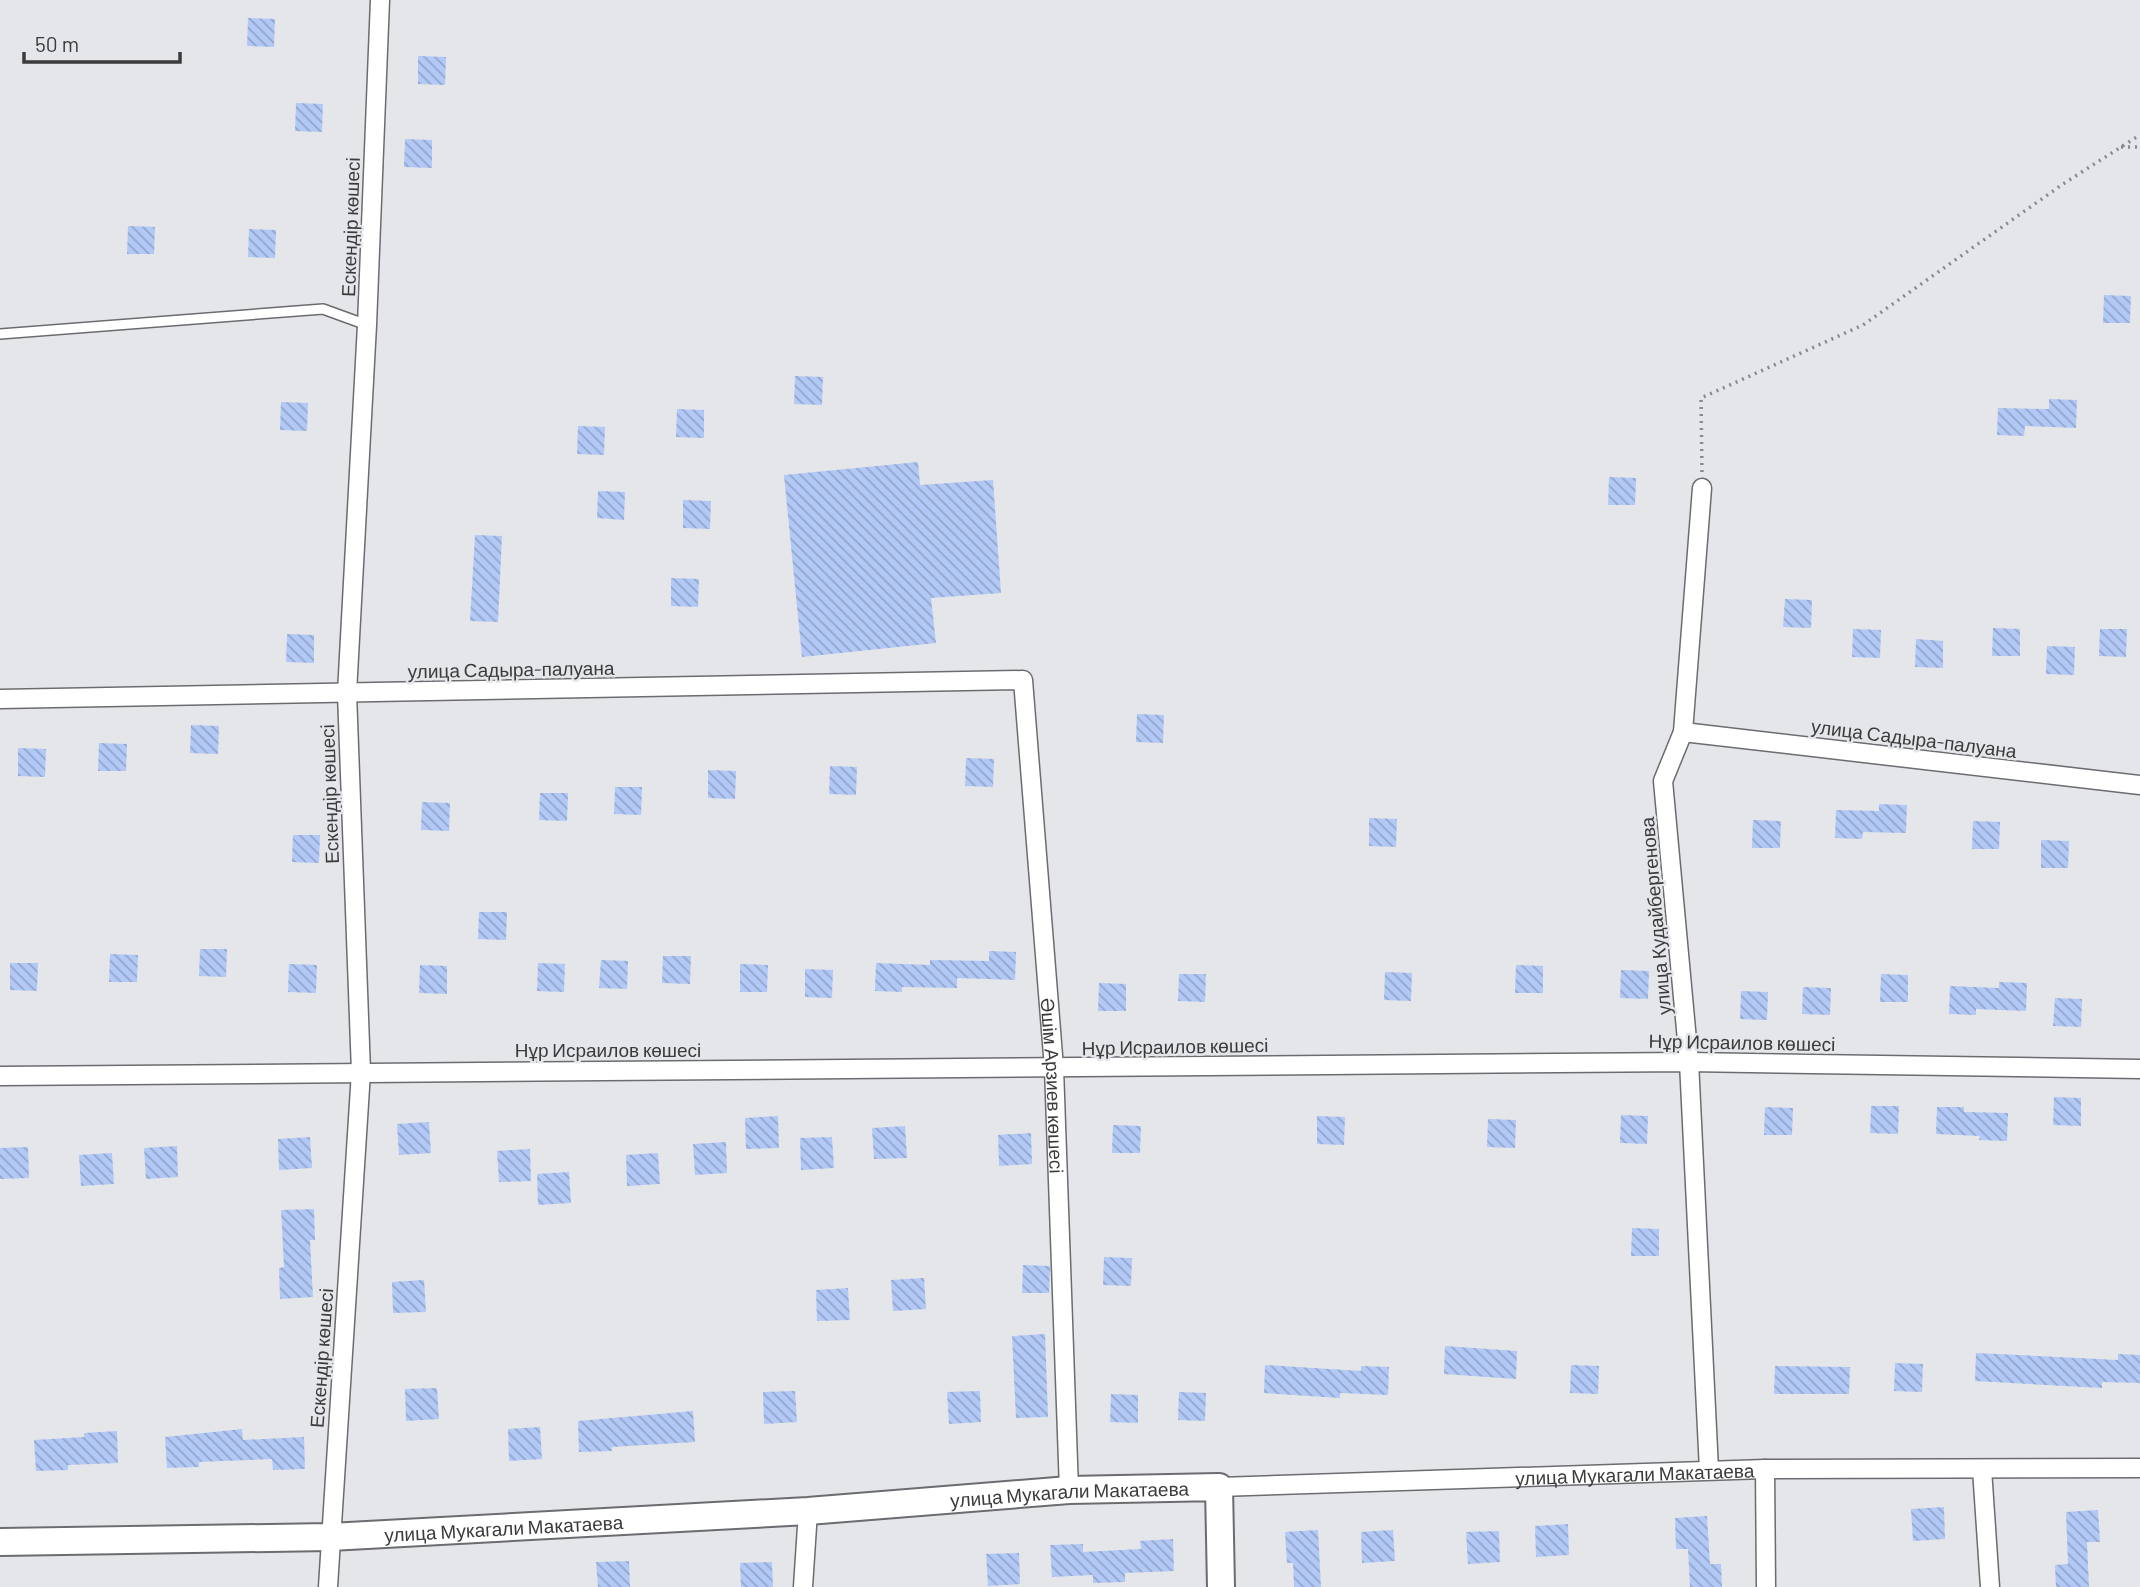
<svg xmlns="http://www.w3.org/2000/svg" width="2140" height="1587" viewBox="0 0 2140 1587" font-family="Barlow,sans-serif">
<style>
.building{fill:url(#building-back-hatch)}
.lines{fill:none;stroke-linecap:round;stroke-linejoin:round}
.lane-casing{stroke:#6a6c6f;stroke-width:12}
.street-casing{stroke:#6a6c6f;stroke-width:21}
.secondary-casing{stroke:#6a6c6f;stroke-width:30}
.path{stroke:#88898c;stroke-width:3.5;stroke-dasharray:2 5;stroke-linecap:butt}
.lane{stroke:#fff;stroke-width:9}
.street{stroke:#fff;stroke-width:18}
.secondary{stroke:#fff;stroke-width:26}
.labels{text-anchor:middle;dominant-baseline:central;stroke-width:5;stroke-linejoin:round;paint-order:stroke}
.street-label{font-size:19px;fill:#3b3b3d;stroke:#e4e6ea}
</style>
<defs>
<pattern id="building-back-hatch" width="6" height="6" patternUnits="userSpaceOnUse" patternTransform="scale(1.75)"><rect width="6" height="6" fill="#b2c9f7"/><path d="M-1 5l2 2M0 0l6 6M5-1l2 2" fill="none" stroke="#92a4c9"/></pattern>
</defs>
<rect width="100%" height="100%" fill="#e4e6ea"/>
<path class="building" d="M 248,18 L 275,19 L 274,47 L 247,46 Z
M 418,56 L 446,57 L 445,85 L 418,84 Z
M 296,103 L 323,104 L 322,132 L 295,131 Z
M 405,139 L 432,140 L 432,168 L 404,167 Z
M 128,226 L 155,227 L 154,254 L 127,254 Z
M 249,229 L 276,230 L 275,258 L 248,257 Z
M 2104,295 L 2131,296 L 2130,323 L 2103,323 Z
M 795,376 L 823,377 L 822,405 L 794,404 Z
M 2049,399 L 2077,400 L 2076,428 L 2025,426 L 2024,436 L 1997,435 L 1998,408 L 2049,409 Z
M 281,402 L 308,403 L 307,431 L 280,430 Z
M 677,409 L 704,410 L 704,438 L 676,437 Z
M 578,426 L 605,427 L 604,455 L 577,454 Z
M 918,462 L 920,485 L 993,480 L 1001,593 L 931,598 L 936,643 L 802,657 L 784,475 Z
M 1609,477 L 1636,478 L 1635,505 L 1608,505 Z
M 598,491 L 625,492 L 624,520 L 597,518 Z
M 683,500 L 711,501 L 710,529 L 683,528 Z
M 475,535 L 502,536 L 498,622 L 470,621 Z
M 671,578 L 699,579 L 698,607 L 671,606 Z
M 1785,599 L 1812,600 L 1811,628 L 1783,627 Z
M 1993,628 L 2020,629 L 2020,656 L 1992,656 Z
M 1853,629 L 1881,630 L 1880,658 L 1852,657 Z
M 2100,629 L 2127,629 L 2126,657 L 2099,656 Z
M 287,634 L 314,635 L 314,663 L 286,662 Z
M 1916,639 L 1943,641 L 1943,668 L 1915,667 Z
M 2047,646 L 2075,647 L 2074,675 L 2046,674 Z
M 1137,714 L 1164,715 L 1163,743 L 1136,742 Z
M 191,725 L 219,726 L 218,754 L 190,753 Z
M 99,743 L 127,744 L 126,771 L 98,771 Z
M 18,748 L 46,749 L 45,777 L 18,776 Z
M 966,758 L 994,759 L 993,787 L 965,786 Z
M 830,766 L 857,767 L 856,795 L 829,794 Z
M 708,770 L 736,771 L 735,799 L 708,798 Z
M 615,787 L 642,787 L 641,815 L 614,814 Z
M 540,793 L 568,793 L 567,821 L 539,820 Z
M 422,802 L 450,803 L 449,831 L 421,830 Z
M 1879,804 L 1907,805 L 1906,833 L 1863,832 L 1862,839 L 1835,838 L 1836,810 L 1879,811 Z
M 1369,818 L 1397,819 L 1396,847 L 1369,846 Z
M 1753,820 L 1781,821 L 1780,848 L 1752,848 Z
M 1973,821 L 2000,822 L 1999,849 L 1972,849 Z
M 293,835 L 320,835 L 319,863 L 292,862 Z
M 2041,840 L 2069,841 L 2068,868 L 2041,868 Z
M 479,912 L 507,912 L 506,940 L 478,939 Z
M 200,949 L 227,949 L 226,977 L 199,976 Z
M 989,951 L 1016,952 L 1015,980 L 957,978 L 957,988 L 902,987 L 902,992 L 875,991 L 876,963 L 930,965 L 930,960 L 989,961 Z
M 110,954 L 138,955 L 137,982 L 109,982 Z
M 663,956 L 691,956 L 690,984 L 662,983 Z
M 601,960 L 628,961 L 627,989 L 599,988 Z
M 10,963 L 38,963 L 37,991 L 10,990 Z
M 538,963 L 565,964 L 564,992 L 537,991 Z
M 289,964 L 317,965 L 316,993 L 288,992 Z
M 740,964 L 768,965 L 767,992 L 740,992 Z
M 420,965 L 447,966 L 447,994 L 419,993 Z
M 1516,965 L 1543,966 L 1543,993 L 1515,993 Z
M 805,969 L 833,970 L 832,998 L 805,997 Z
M 1621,970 L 1649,971 L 1648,999 L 1620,998 Z
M 1385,972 L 1412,973 L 1411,1001 L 1384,1000 Z
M 1179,974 L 1206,974 L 1205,1002 L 1178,1001 Z
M 1881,974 L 1908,975 L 1908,1002 L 1880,1002 Z
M 1999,982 L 2027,983 L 2026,1011 L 1976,1009 L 1976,1015 L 1949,1014 L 1950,986 L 1999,988 Z
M 1099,983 L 1126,984 L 1126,1011 L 1098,1011 Z
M 1803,987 L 1831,988 L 1830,1015 L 1802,1014 Z
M 1741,991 L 1768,992 L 1767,1020 L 1740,1019 Z
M 2055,998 L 2082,999 L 2081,1027 L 2053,1026 Z
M 2054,1097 L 2081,1098 L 2081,1126 L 2053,1125 Z
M 1871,1106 L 1899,1106 L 1898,1134 L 1870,1133 Z
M 1765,1107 L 1793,1108 L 1792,1135 L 1764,1135 Z
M 1937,1107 L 1964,1107 L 1964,1112 L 2008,1113 L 2007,1141 L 1979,1140 L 1980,1136 L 1936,1134 Z
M 1621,1115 L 1648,1116 L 1647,1144 L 1620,1143 Z
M 778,1116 L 779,1148 L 746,1149 L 745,1118 Z
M 1317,1116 L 1345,1117 L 1344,1145 L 1317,1144 Z
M 1488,1119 L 1516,1120 L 1515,1148 L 1487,1147 Z
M 429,1122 L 431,1153 L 399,1155 L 397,1124 Z
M 1113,1125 L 1141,1126 L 1140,1153 L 1112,1153 Z
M 905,1126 L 907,1158 L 874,1159 L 872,1128 Z
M 1031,1133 L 1032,1164 L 999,1166 L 998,1135 Z
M 310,1137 L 312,1168 L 279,1170 L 278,1139 Z
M 832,1137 L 834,1168 L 801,1170 L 800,1138 Z
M 726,1142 L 727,1173 L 695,1175 L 693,1144 Z
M 177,1146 L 178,1177 L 146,1179 L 144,1148 Z
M 28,1147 L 29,1178 L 0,1179 L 0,1148 Z
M 530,1149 L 531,1181 L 499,1182 L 497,1151 Z
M 112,1153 L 114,1184 L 81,1186 L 79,1155 Z
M 658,1153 L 660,1184 L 627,1186 L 626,1155 Z
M 569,1172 L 571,1203 L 538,1205 L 537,1174 Z
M 314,1209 L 315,1240 L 310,1240 L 313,1297 L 280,1299 L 279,1268 L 284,1267 L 281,1210 Z
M 1632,1228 L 1659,1229 L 1659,1256 L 1631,1256 Z
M 1104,1257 L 1132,1258 L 1131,1286 L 1103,1285 Z
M 1023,1265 L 1050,1266 L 1049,1293 L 1022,1293 Z
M 924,1278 L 926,1309 L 893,1311 L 891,1280 Z
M 424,1280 L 426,1312 L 393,1313 L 392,1282 Z
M 848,1288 L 850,1320 L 817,1321 L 816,1290 Z
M 1045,1334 L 1048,1417 L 1016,1418 L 1012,1336 Z
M 1445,1346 L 1517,1351 L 1516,1379 L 1444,1374 Z
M 1976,1353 L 2118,1360 L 2118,1354 L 2140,1355 L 2140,1383 L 2102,1382 L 2102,1388 L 1975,1381 Z
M 1895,1363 L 1923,1364 L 1922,1392 L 1894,1391 Z
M 1265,1365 L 1361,1371 L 1361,1366 L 1389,1367 L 1388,1395 L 1340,1393 L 1340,1398 L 1264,1393 Z
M 1571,1365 L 1599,1366 L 1598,1394 L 1570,1393 Z
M 1775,1366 L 1850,1367 L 1849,1394 L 1774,1394 Z
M 437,1388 L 439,1419 L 406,1421 L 405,1389 Z
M 795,1391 L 797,1422 L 764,1424 L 763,1392 Z
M 980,1391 L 981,1422 L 949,1424 L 947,1392 Z
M 1179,1392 L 1206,1393 L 1205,1421 L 1178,1420 Z
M 1111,1394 L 1138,1395 L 1138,1423 L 1110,1422 Z
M 693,1411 L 695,1442 L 612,1447 L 612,1451 L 579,1452 L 578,1421 Z
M 540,1427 L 542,1459 L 509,1461 L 508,1429 Z
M 242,1429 L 243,1440 L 304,1437 L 305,1469 L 273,1470 L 272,1459 L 199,1462 L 199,1467 L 167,1468 L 165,1437 Z
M 117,1431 L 118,1463 L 68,1465 L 68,1470 L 36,1471 L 34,1440 L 84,1437 L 84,1433 Z
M 1944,1507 L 1945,1539 L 1913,1541 L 1911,1509 Z
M 2098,1510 L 2100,1542 L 2087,1542 L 2089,1587 L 2056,1587 L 2055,1565 L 2068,1564 L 2066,1512 Z
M 1707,1516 L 1710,1564 L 1721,1564 L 1722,1587 L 1690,1587 L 1688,1549 L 1676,1549 L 1675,1518 Z
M 1568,1524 L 1569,1555 L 1536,1557 L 1535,1526 Z
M 1318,1530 L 1321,1587 L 1294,1587 L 1293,1563 L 1287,1563 L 1285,1532 Z
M 1393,1530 L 1395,1561 L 1362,1563 L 1361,1532 Z
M 1499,1531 L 1500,1562 L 1468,1564 L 1466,1532 Z
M 1173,1539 L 1174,1571 L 1125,1573 L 1125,1582 L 1093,1583 L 1093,1575 L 1052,1577 L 1050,1545 L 1083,1544 L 1083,1552 L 1141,1549 L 1140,1541 Z
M 1019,1553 L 1020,1584 L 988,1586 L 986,1554 Z
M 629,1561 L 630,1587 L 598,1587 L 596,1562 Z
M 772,1562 L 773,1587 L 741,1587 L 740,1563 Z"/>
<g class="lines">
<defs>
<path id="lane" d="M 0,334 L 323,309 L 367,325"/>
<g id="street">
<path d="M 1702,488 L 1683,732 L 1663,781 L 1689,1062 L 1709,1470"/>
<path id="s1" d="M 0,699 L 1023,680 L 1054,1068 L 1069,1490"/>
<path d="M 1683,732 L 2140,785"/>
<path d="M 0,1076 L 1689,1062 L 2140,1069"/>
<path d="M 1765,1469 L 1766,1587"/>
<path d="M 1982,1469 L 1990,1587"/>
<path id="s2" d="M 1219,1487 L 1765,1469 L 2140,1468"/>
<path d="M 328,1587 L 361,1072 L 347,693 L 367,325 L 380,0"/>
<path d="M 803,1587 L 808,1511"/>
</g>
<g id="secondary">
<path id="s3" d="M 0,1542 L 330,1537 L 808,1511 L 1069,1490 L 1219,1487 L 1221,1587"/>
</g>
</defs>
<use href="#lane" class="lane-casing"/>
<use href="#street" class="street-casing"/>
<use href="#secondary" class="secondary-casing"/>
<path class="path" d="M 2121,147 L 2140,147
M 1702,472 L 1701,398 L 1863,325 L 2063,184 L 2140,135"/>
<use href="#lane" class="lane"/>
<use href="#street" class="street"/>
<use href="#secondary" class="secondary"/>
</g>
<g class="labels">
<g class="street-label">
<text transform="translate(350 227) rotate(-88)">Ескендір көшесі</text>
<text transform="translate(511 669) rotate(-1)">улица Садыра-палуана</text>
<text transform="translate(1914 738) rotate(7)">улица Садыра-палуана</text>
<text transform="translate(329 794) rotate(-92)">Ескендір көшесі</text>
<text transform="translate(1655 916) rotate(-95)">улица Кудайбергенова</text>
<text transform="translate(1742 1042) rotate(1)">Нұр Исраилов көшесі</text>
<text transform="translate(1175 1046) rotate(-1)">Нұр Исраилов көшесі</text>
<text x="608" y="1049">Нұр Исраилов көшесі</text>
<text stroke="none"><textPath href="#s1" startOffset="1430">Әшім Арзиев көшесі</textPath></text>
<text transform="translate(321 1358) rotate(-86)">Ескендір көшесі</text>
<text stroke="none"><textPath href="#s2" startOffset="416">улица Мукагали Макатаева</textPath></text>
<text stroke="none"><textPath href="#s3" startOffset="1071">улица Мукагали Макатаева</textPath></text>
<text stroke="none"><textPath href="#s3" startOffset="504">улица Мукагали Макатаева</textPath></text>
</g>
</g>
<path d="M24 52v10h156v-10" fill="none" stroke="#3b3b3d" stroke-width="3.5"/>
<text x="35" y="52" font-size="21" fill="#3b3b3d" stroke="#e4e6ea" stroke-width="5" paint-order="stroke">50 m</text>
</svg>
